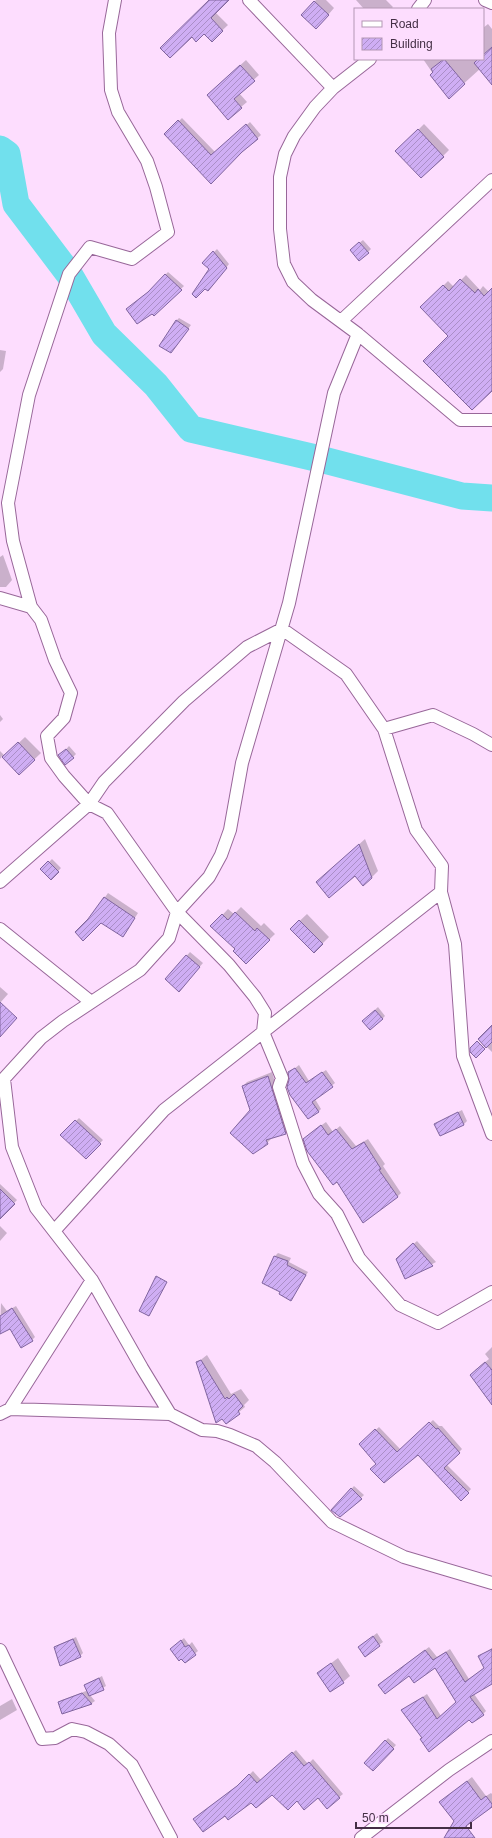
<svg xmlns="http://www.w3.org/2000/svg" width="492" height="1838" viewBox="0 0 492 1838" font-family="Arial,sans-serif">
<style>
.shadow{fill:#0003}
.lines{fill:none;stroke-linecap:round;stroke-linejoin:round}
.river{stroke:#71e0ed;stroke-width:27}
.building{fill:url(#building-hatch);stroke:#81659f}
.minor-casing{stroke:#986799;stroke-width:14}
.minor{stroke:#fff;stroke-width:12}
</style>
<defs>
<pattern id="building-hatch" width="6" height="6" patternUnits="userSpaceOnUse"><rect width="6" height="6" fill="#cfaef4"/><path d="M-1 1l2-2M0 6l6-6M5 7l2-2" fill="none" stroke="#aa8ec7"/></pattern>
</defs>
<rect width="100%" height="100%" fill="#fdddfe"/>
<path class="shadow" d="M 210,0 L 228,0 L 215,12 L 228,25 L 212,40 L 205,33 Z
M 316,0 L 326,0 L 334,8 L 323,21 L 303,15 Z
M 356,0 L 386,0 L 393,7 L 391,9 L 364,9 Z
M 488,24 L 492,29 L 492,58 L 449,97 L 423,59 L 483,59 L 483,28 Z
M 246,60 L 259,75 L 239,93 L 247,102 L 241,107 L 214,89 Z
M 182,118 L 215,152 L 250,122 L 261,135 L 228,165 L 166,134 Z
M 424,124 L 449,150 L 443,156 L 397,151 Z
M 363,240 L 371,249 L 368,252 L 354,247 Z
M 217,249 L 229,264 L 211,287 L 210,269 L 203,263 Z
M 168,272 L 184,286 L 154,315 L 130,306 L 152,289 Z
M 466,275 L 480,290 L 483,286 L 489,292 L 492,289 L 492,389 L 449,336 L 422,307 L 448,281 L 454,287 Z
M 179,318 L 191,325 L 171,352 L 176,321 Z
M 0,350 L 6,351 L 3,369 L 0,372 Z
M 3,555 L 12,580 L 6,587 L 0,587 L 0,557 Z
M 0,715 L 3,719 L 0,722 Z
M 25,737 L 41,753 L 19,774 L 2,756 L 0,759 L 0,751 L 5,756 Z
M 69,746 L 76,754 L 66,764 L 60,756 Z
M 365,839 L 378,871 L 371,878 L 355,874 L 317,882 Z
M 52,859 L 61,868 L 51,879 L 42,869 Z
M 108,893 L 138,913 L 123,936 L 101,922 L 89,920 Z
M 241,907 L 261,926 L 264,923 L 275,934 L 246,962 L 236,949 L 212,926 L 228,909 L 234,914 Z
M 307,914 L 329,937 L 314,952 L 291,929 Z
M 190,952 L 203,963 L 182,987 L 166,979 Z
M 0,987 L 8,994 L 0,1003 Z
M 378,1007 L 385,1016 L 382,1019 L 366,1018 Z
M 492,1027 L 492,1052 L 479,1039 Z
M 299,1065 L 309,1081 L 326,1070 L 335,1083 L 315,1099 L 321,1109 L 318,1112 L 290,1080 L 289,1073 Z
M 272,1072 L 289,1129 L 285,1133 L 270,1137 L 271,1139 L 267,1143 L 251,1110 L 243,1086 L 247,1082 Z
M 462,1110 L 467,1121 L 464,1124 L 440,1135 L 435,1124 Z
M 79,1118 L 103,1140 L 86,1158 L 62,1135 Z
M 326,1122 L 333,1132 L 340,1126 L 356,1146 L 368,1139 L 385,1164 L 383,1166 L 401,1193 L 397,1197 L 308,1135 Z
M 0,1184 L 17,1200 L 0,1218 Z
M 0,1226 L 7,1233 L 0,1241 Z
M 417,1241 L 436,1262 L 406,1278 L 400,1256 Z
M 278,1253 L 291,1258 L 289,1262 L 308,1272 L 291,1300 L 281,1291 L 263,1283 L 275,1256 Z
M 1,1303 L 7,1311 L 16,1306 L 35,1337 L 32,1340 L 10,1328 L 0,1333 Z
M 492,1347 L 492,1395 L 475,1370 L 489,1359 L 485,1354 Z
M 207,1355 L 231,1394 L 241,1389 L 249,1400 L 244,1405 L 245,1407 L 226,1423 L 198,1362 Z
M 433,1420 L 439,1426 L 442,1426 L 462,1449 L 447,1465 L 471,1489 L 461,1500 L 418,1453 L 378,1464 L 360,1444 L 379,1427 L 401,1450 Z
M 354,1486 L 364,1495 L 346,1512 L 332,1510 Z
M 377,1633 L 383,1642 L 365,1655 L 359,1647 Z
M 76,1637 L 83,1653 L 80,1656 L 55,1648 L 58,1645 Z
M 184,1638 L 189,1645 L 192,1642 L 198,1651 L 185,1662 L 171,1649 Z
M 429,1647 L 437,1657 L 450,1649 L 469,1679 L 485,1667 L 480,1656 L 492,1648 L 492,1684 L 474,1694 L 486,1711 L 483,1714 L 423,1737 L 403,1710 L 427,1694 L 441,1716 L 457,1702 L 436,1667 L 383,1681 Z
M 338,1658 L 350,1676 L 343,1682 L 318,1673 Z
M 102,1676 L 106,1686 L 90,1695 L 95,1701 L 92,1703 L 62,1713 L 59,1703 L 62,1700 L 86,1691 L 89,1694 L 85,1685 Z
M 12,1699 L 17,1710 L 0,1720 L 0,1706 Z
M 388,1738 L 396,1745 L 373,1770 L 365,1763 Z
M 296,1750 L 308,1764 L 313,1759 L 343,1794 L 327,1807 L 318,1797 L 297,1800 L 272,1794 L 251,1801 L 226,1815 L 198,1816 L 242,1782 L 253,1771 L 261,1780 Z
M 472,1777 L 486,1796 L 491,1793 L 492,1794 L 492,1806 L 466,1824 L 458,1838 L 445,1838 L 455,1821 L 445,1798 Z"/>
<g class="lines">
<path class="river" d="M 0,149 L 7,154 L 16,204 L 69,274 L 104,334 L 156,385 L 191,429 L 320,459 L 462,496 L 492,498"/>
</g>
<path class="building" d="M 209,0 L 229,0 L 211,18 L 223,31 L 212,42 L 204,34 L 196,42 L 192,37 L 170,58 L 160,48 Z
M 314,1 L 329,15 L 316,29 L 301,15 Z
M 492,47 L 492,85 L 474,63 L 478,59 L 483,59 L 483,55 Z
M 444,59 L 465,84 L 449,99 L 430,75 L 433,72 L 431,69 Z
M 240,65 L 255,81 L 234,99 L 242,108 L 228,120 L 207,95 Z
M 178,120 L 211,155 L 246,124 L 258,139 L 242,152 L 211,184 L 164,134 Z
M 418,129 L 444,157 L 421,178 L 395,151 Z
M 359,242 L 369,253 L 359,261 L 350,250 Z
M 213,251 L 227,268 L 208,291 L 205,289 L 196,298 L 192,294 L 209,269 L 202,263 Z
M 165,274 L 182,290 L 154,316 L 152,314 L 137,324 L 126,309 L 148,292 Z
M 460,279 L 475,293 L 478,289 L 484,296 L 492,288 L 492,391 L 472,410 L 423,361 L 448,336 L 420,307 L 443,285 L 449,291 Z
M 176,320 L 189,329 L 171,353 L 159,346 Z
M 18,742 L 35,760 L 19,775 L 2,757 Z
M 66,749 L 74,758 L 65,765 L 58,755 Z
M 359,844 L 372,878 L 363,886 L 355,876 L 329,898 L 316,882 Z
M 48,861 L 59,872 L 51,880 L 40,869 Z
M 104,897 L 135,918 L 123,937 L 101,923 L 83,941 L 75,932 L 88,919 Z
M 235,912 L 255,931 L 257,928 L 270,940 L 246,964 L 233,951 L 235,949 L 210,926 L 222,914 L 228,920 Z
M 299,920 L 323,944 L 314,953 L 290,929 Z
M 186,955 L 200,967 L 179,992 L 165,979 Z
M 0,1002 L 17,1018 L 0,1037 Z
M 375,1010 L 383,1019 L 370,1030 L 362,1021 Z
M 492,1025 L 492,1042 L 486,1048 L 478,1039 Z
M 477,1041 L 485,1049 L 476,1058 L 470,1052 L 470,1048 Z
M 295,1068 L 306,1083 L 322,1072 L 333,1087 L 312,1102 L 319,1112 L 308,1119 L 290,1095 L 287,1087 L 289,1080 L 288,1072 Z
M 268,1076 L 286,1134 L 266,1140 L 268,1144 L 253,1154 L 230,1133 L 250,1110 L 242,1086 Z
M 458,1112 L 464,1125 L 440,1136 L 434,1124 Z
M 75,1120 L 101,1144 L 86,1159 L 60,1135 Z
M 321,1125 L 328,1135 L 336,1129 L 352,1149 L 364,1142 L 381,1169 L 379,1170 L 398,1197 L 363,1223 L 337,1182 L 333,1185 L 307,1151 L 303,1139 Z
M 0,1189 L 15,1204 L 0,1219 Z
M 413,1243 L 433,1266 L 405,1279 L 396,1259 Z
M 274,1256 L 288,1261 L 287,1265 L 306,1275 L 291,1301 L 279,1294 L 280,1292 L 262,1283 Z
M 156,1276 L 167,1282 L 149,1316 L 139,1311 Z
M 12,1308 L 33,1341 L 21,1348 L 10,1329 L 0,1334 L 0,1316 Z
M 201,1360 L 225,1399 L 227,1397 L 229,1399 L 234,1394 L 243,1406 L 238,1411 L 240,1414 L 226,1424 L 222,1419 L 216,1423 L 196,1362 Z
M 485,1362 L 492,1370 L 492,1405 L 470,1375 Z
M 429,1422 L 436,1429 L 438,1428 L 460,1453 L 444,1468 L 469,1493 L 461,1501 L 418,1455 L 384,1483 L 370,1469 L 376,1464 L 359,1444 L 375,1429 L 397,1452 Z
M 351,1488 L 362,1499 L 340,1517 L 331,1510 Z
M 373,1636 L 380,1646 L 365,1657 L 358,1647 Z
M 73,1639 L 81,1657 L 60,1666 L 54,1647 Z
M 181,1640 L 185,1647 L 189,1645 L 196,1655 L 185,1663 L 181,1659 L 179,1661 L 170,1649 Z
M 492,1649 L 492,1684 L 470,1697 L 484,1715 L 472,1723 L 469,1720 L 429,1752 L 420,1739 L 422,1738 L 401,1710 L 423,1697 L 437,1719 L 456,1702 L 435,1668 L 414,1683 L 409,1676 L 385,1694 L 378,1685 L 425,1650 L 433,1660 L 446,1652 L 465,1682 L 484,1668 L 478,1656 Z
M 331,1663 L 344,1683 L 330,1692 L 317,1673 Z
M 99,1678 L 104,1690 L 89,1696 L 84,1685 Z
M 82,1693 L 92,1704 L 62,1714 L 58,1702 Z
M 385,1740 L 394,1749 L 373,1771 L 364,1763 Z
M 292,1752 L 304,1766 L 309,1762 L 340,1798 L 327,1809 L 318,1798 L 304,1810 L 297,1801 L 288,1810 L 272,1795 L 256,1808 L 251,1803 L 228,1820 L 225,1816 L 203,1832 L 193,1819 L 237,1786 L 249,1774 L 257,1783 Z
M 467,1781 L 481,1800 L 486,1796 L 492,1804 L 492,1807 L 466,1826 L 475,1838 L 444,1838 L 454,1821 L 439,1802 Z"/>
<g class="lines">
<defs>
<path id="minor" d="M 115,0 L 109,33 L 111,90 L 118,112 L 147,161 L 156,187 L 168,232 L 132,259 L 90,247 L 69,274 L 29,395 L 8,503 L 13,541 L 31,607 L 41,620 L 55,660 L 71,693 L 64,718 L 47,736 L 51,758 L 64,776 L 89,804 L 107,813 L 177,912 L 229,965 L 255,997 L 265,1013 L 263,1032 L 282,1078 L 279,1087 L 303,1163 L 319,1194 L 337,1214 L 359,1258 L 400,1305 L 438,1323 L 492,1292
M 249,0 L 333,88
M 485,0 L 492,3
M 418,9 L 425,0
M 370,59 L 333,88 L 315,107 L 294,136 L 285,154 L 280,177 L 280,229 L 284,264 L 293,282 L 312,300 L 358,334 L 460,420 L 492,420
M 341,321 L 492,180
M 0,598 L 31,607
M 384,729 L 416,830 L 442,866 L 441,892 L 455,944 L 463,1056 L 492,1134
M 0,882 L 89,804 L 104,782 L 184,701 L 247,647 L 282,629 L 346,674 L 384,729 L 433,715 L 473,734 L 492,745
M 0,929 L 91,1002
M 4,1079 L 12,1147 L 36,1208 L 92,1280 L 142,1368 L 170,1414
M 0,1083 L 41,1038 L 63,1021 L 140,970 L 169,938 L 177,912 L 209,877 L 221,855 L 230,830 L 242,763 L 289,603 L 334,393 L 358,334
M 54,1231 L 164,1110 L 441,892
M 10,1409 L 92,1280
M 0,1414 L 10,1409 L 170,1414 L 202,1430 L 217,1431 L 230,1435 L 256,1446 L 275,1462 L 332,1522 L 404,1557 L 492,1583
M 0,1650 L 42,1739 L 55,1738 L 72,1729 L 86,1732 L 109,1744 L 132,1765 L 171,1838
M 361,1838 L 449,1770 L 492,1741"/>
</defs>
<use href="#minor" class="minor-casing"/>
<use href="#minor" class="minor"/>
</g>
<rect x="354" y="8" width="130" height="52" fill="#fdddfe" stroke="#b397b4"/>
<rect x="362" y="21" width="20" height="6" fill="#ffffff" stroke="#b397b4"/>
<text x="390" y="28" font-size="12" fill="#442f45">Road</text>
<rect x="362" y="38" width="20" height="12" fill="url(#building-hatch)" stroke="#b397b4"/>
<text x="390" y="48" font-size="12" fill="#442f45">Building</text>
<path d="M356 1822v6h115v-6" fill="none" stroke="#442f45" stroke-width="2"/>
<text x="362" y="1822" font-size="12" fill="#442f45" stroke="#fdddfe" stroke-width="3" paint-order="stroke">50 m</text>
</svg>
